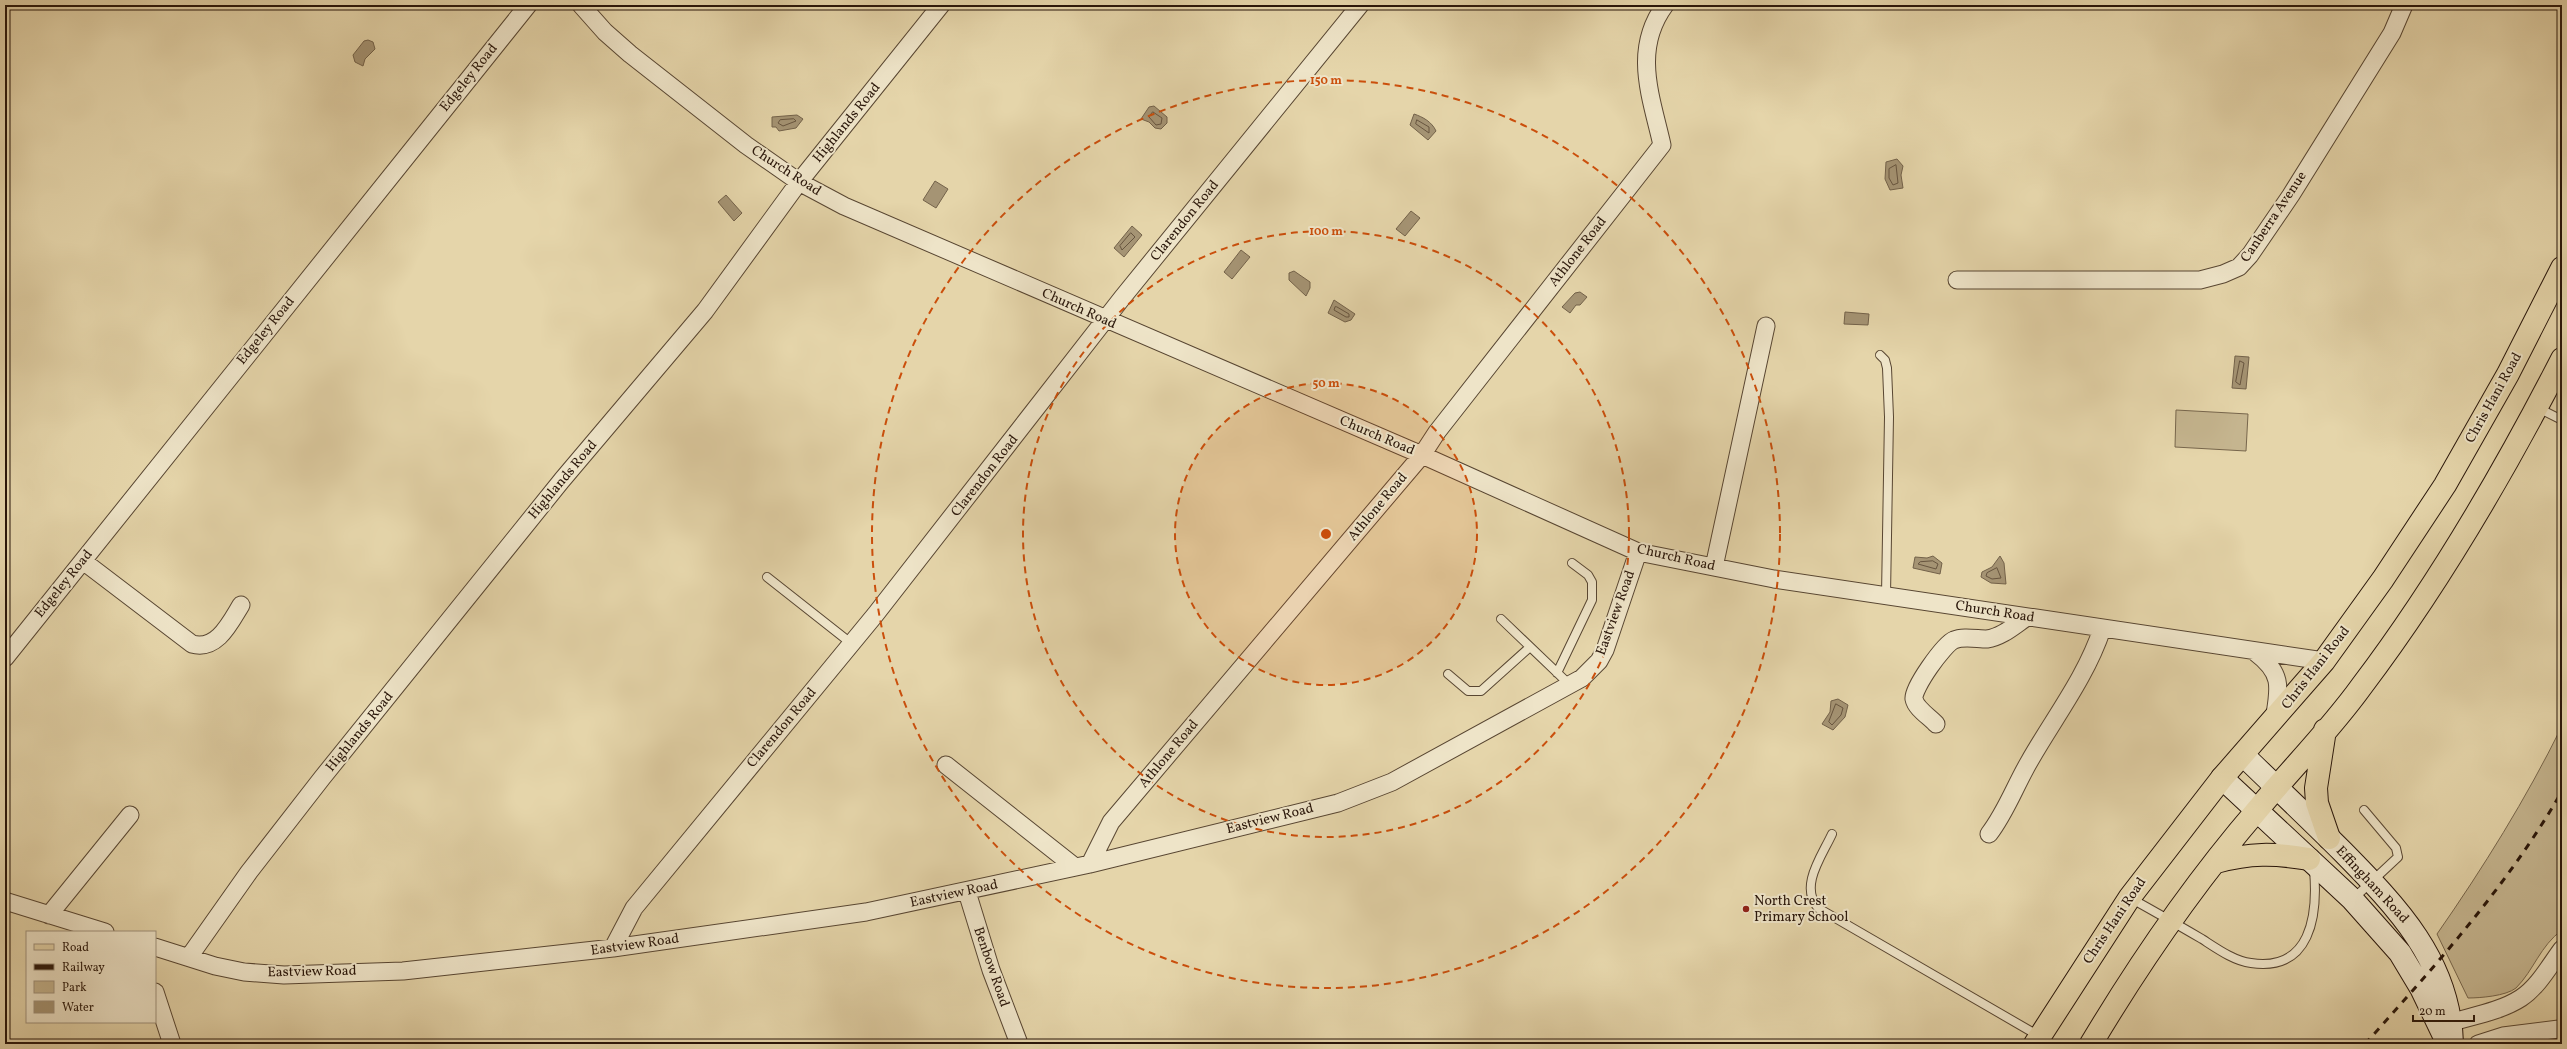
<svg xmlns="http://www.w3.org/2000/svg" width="2567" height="1049" viewBox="0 0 2567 1049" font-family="Vollkorn,serif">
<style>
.green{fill:#c5b58f;stroke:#77664c}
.water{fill:#a59474;stroke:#73624a}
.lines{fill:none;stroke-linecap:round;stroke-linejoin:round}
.shore{stroke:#67553f;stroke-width:1}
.lane-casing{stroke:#584632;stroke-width:10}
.street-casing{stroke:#584632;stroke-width:19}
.secondary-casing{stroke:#29160a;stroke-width:24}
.primary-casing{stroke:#29160a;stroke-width:24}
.lane{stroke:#eee4c8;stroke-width:8}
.street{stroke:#eee4c8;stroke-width:17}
.secondary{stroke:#eee4c8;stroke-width:22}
.primary{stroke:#e5d5aa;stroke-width:22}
.rail{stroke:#29160a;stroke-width:3;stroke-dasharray:7 7;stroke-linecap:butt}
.ring{fill:none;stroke:#cb4f0c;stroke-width:2;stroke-dasharray:7 5}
.poi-dot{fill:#8f2418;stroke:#eee4c8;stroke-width:1.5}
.labels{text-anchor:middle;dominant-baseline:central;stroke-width:4;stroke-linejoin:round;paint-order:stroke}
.street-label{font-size:14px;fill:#29160a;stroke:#eee4c8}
.poi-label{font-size:14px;fill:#29160a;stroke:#eee4c8;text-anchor:start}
.centre{fill:#cb4f0c;stroke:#eee4c8;stroke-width:2}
.ring-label{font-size:12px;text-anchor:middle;font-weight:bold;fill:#cb4f0c;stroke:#eee4c8;stroke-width:4;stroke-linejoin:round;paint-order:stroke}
</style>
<rect width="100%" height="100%" fill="#e5d5aa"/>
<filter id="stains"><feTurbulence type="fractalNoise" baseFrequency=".005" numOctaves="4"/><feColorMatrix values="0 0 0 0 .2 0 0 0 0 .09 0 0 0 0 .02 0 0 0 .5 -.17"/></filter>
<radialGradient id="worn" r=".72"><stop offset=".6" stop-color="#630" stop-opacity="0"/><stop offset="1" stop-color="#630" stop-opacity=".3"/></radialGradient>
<path class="green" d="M 2176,410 L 2248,414 L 2246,451 L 2175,447 Z
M 2562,726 L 2562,888 L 2560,892 L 2562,894 L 2562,930 C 2540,946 2534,970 2516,988 C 2506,996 2480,998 2468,998 L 2437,934 C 2483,868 2526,799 2562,726 Z"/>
<path class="water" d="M 368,40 L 373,42 L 375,49 L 365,59 L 363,66 L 355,62 L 353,55 L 364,41 Z
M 1154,106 L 1167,117 L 1167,123 L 1161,129 L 1155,128 L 1149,122 L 1141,119 L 1149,107 Z
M 1414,114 C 1423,117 1432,122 1436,131 L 1428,140 L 1410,125 Z
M 797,115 L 803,119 L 796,128 L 779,131 L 776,127 L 772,127 L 772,117 Z
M 1897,159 L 1903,166 L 1901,175 L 1903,188 L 1890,190 L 1885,179 L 1886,162 Z
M 935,181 L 948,189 L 936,208 L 923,200 Z
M 726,195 L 742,213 L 734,221 L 718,202 Z
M 1411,211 L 1420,218 L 1405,236 L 1396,229 Z
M 1132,226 L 1142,235 L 1124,257 L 1114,248 Z
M 1241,250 L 1250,257 L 1232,279 L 1224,272 Z
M 1294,271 L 1310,282 L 1310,288 L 1306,296 L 1289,280 L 1289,273 Z
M 1580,292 L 1587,297 L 1580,305 L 1576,305 L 1570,313 L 1562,307 L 1575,293 Z
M 1334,300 L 1355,314 L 1351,320 L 1345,322 L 1328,313 Z
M 1845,312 L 1869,314 L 1868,325 L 1844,324 Z
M 2235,356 L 2249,357 L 2246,389 L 2232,388 Z
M 1933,556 L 1942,563 L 1940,574 L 1913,568 L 1915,557 L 1927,558 Z
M 2000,556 L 2004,563 L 2006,584 L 1991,583 L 1981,577 L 1982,572 L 1992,567 Z
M 1838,699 L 1848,705 L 1845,717 L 1833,730 L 1822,724 L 1830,712 L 1831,701 Z"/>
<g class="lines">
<path class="shore" d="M 1153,112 L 1162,118 L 1161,124 L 1156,125 L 1149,117 Z
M 794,119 L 796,121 L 783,126 L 778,123 L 780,120 Z
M 1417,120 L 1429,127 L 1429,133 L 1416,124 Z
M 1896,165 L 1898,183 L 1893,185 L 1889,178 L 1889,169 Z
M 1131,233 L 1135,237 L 1122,250 L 1120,246 Z
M 1337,307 L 1349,314 L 1349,317 L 1346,317 L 1334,310 L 1335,307 Z
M 2240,361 L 2244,363 L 2240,385 L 2236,382 Z
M 1933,561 L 1938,564 L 1936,569 L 1918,564 L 1920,562 Z
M 1997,568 L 2001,578 L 1992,579 L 1986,576 L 1987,573 Z
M 1836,704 L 1843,708 L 1841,715 L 1832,725 L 1829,722 Z"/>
<defs>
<path id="lane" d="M 1880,355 L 1885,360 L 1887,368 L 1889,417 L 1886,595
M 2538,408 L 2562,420
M 767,577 L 852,644
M 1501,619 L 1570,685
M 1557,673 L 1592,600 L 1592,582 L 1588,575 L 1572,563
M 1448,674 L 1468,691 L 1481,691 L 1530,647
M 1832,834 C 1822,856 1799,886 1818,908 L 2039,1036
M 2130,898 C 2154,911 2178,925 2202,939 C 2216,948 2234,961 2251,963 C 2311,972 2318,915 2314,870
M 2353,899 L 2398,857 L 2396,848 L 2364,810"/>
<path id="street" d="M 581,5 L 605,32 L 630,54 L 746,145 L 799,182 L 844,206 L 1422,455 L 1638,552 L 1774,579 L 2324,661
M 1957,280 L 2200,280 L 2223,274 L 2239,267 L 2250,255 L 2291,195 L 2392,33 L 2404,5
M 83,561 L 192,644 C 217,651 230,623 241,605
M 1714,567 L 1766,326
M 2256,653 C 2284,674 2279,689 2274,720
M 5,658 L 528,5
M 1936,724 C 1930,717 1916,709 1914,699 C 1912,689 1944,644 1954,640 C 1963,636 1977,639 1987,639 C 2002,637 2015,625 2027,617
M 946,765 L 1075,867
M 1989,834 C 2006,812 2015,786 2029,762 C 2054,718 2086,677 2102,629
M 1090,864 L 1111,822 L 1422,455 L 1437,432 L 1662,145 C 1651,96 1632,50 1665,5
M 967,892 L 991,970 L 1018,1041
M 5,901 L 105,932
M 49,915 L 130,815
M 155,947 L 215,966 L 244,972 L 284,975 L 403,971 L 613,948 L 866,912 L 1090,864 L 1338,803 L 1392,782 L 1582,678 L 1599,661 L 1605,650 L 1638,552
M 613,948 L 634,908 L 875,615 L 1122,298 L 1360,5
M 189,957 L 249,872 L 322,778 L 562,480 L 705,311 L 799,182 L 941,5
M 155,992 L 172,1044
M 2440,1026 C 2465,1017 2498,1013 2521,998 C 2538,987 2550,965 2562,949
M 2478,1044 L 2503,1036 L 2559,1029"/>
<path id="secondary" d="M 2243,755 C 2276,787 2310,819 2343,852 C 2397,907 2450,961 2452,1044
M 2222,778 L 2352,899 L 2400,953 L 2421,988 L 2447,1042"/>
<path id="primary" d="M 2325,730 L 2316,788 L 2317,803 L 2329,838
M 2216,862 C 2250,853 2274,853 2309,859
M 2035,1044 L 2130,897 L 2222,778 L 2324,661 L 2383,579 L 2445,485 L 2508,374 L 2562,268
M 2091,1044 C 2140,962 2196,881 2258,809 C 2292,768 2330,730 2361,687 C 2439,584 2503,474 2562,359"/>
</defs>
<use href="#lane" class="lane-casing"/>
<use href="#street" class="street-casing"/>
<use href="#secondary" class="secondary-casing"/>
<use href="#primary" class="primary-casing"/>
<use href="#lane" class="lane"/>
<use href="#street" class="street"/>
<use href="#secondary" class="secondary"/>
<use href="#primary" class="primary"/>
<path class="rail" d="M 2365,1044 C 2436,965 2509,884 2562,791"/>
</g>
<circle cx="1326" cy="534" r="151" fill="#cb4f0c" fill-opacity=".12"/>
<g class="ring">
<circle cx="1326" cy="534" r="151"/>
<circle cx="1326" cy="534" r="303"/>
<circle cx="1326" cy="534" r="454"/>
</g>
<circle class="poi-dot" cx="1746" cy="909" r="4"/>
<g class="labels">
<g class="street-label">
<text transform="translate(469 78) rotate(-51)">Edgeley Road</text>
<text transform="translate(847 123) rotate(-51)">Highlands Road</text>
<text transform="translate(786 171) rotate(33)">Church Road</text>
<text transform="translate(2274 217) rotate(-56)">Canberra Avenue</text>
<text transform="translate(1185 221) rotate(-51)">Clarendon Road</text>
<text transform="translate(1578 252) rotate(-52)">Athlone Road</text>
<text transform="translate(1079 309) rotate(24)">Church Road</text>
<text transform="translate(266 331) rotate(-51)">Edgeley Road</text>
<text transform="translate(2494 398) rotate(-61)">Chris Hani Road</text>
<text transform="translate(1377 436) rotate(23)">Church Road</text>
<text transform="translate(985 476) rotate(-52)">Clarendon Road</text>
<text transform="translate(563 480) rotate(-50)">Highlands Road</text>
<text transform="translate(1378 507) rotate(-50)">Athlone Road</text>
<text transform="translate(1676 558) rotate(13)">Church Road</text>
<text transform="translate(64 584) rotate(-51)">Edgeley Road</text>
<text transform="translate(1995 612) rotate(9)">Church Road</text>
<text transform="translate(1616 613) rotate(-70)">Eastview Road</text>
<text transform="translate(2316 668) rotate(-52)">Chris Hani Road</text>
<text transform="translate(782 728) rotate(-50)">Clarendon Road</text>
<text transform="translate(360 732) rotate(-51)">Highlands Road</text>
<text transform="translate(1169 754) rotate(-50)">Athlone Road</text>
<text transform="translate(1270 819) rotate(-14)">Eastview Road</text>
<text transform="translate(2372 885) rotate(47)">Effingham Road</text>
<text transform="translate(954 894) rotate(-12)">Eastview Road</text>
<text transform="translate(2115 921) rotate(-56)">Chris Hani Road</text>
<text transform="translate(635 945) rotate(-8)">Eastview Road</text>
<text transform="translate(991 967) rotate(71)">Benbow Road</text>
<text transform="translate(312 972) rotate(-1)">Eastview Road</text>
</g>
<g class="poi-label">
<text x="1754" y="901">North Crest<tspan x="1754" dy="16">Primary School</tspan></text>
</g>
</g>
<circle cx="1326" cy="534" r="6" class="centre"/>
<g class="ring-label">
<text x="1326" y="84">150 m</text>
<text x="1326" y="235">100 m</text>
<text x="1326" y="387">50 m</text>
</g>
<rect width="2567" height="1049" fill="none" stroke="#e5d5aa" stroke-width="20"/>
<rect x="6" y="6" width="2555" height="1037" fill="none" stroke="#29160a" stroke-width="2"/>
<rect x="10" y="10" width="2547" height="1029" fill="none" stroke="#29160a"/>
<rect x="26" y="931" width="130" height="92" fill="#eee4c8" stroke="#9f927c"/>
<rect x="34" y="944" width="20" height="6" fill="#e5d5aa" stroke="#9f927c"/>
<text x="62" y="951" font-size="12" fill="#29160a">Road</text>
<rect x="34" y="964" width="20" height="6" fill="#29160a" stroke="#9f927c"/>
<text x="62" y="971" font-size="12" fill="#29160a">Railway</text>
<rect x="34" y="981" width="20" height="12" fill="#c5b58f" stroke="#9f927c"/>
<text x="62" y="991" font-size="12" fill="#29160a">Park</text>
<rect x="34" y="1001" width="20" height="12" fill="#a59474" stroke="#9f927c"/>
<text x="62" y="1011" font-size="12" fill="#29160a">Water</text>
<path d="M2413 1015v6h61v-6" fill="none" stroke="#29160a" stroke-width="2"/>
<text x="2419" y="1015" font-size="12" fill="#29160a" stroke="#eee4c8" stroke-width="3" paint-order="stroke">20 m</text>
<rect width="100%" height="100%" filter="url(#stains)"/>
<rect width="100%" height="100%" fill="url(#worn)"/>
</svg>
